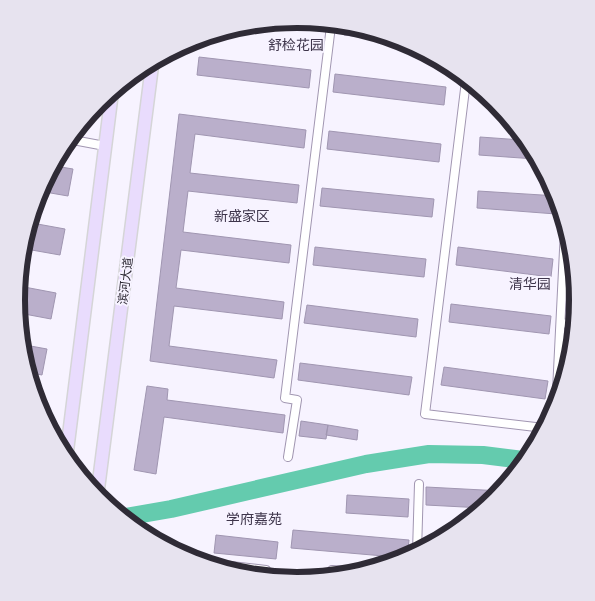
<svg xmlns="http://www.w3.org/2000/svg" width="595" height="601" viewBox="0 0 595 601" font-family="Lato,'Noto Sans SC',sans-serif">
<style>
.lines{fill:none;stroke-linecap:round;stroke-linejoin:round}
.river{stroke:#64cbae;stroke-width:18}
.building{fill:#baafcb;stroke:#a096b1}
.minor-casing{stroke:#a196b1;stroke-width:10}
.primary-casing{stroke:#d5d5d7;stroke-width:15}
.minor{stroke:#fff;stroke-width:8}
.primary{stroke:#e9dcfd;stroke-width:12}
.labels{text-anchor:middle;dominant-baseline:central;stroke-width:4;stroke-linejoin:round;paint-order:stroke}
.street-label{font-size:12px;fill:#2f2b36;stroke:#f7f3ff}
.neighbourhood-label{font-size:14px;fill:#3e354b;stroke:#f7f3ff}
.rim{fill:none;stroke:#2f2b36;stroke-width:6}
</style>
<rect width="100%" height="100%" fill="#f7f3ff"/>
<g class="lines">
<path class="river" d="M 125,517 L 171,509 L 366,464 L 429,454 L 483,455 L 523,460"/>
</g>
<path class="building" d="M 298,19 L 322,24 L 322,26 L 287,21 Z
M 345,29 L 405,41 L 408,43 L 344,35 Z
M 199,57 L 311,70 L 309,88 L 197,75 Z
M 335,74 L 446,87 L 444,105 L 333,92 Z
M 481,92 L 497,102 L 497,103 L 481,102 Z
M 179,114 L 306,130 L 304,148 L 195,134 L 190,173 L 299,185 L 297,203 L 188,191 L 183,232 L 291,245 L 289,263 L 181,250 L 176,288 L 284,302 L 282,319 L 174,306 L 169,346 L 277,360 L 274,378 L 150,361 Z
M 329,131 L 441,144 L 439,162 L 327,149 Z
M 480,137 L 522,140 L 535,159 L 479,155 Z
M 55,166 L 73,169 L 68,196 L 39,191 Z
M 322,188 L 434,199 L 432,217 L 320,206 Z
M 478,191 L 558,196 L 556,214 L 477,208 Z
M 32,223 L 65,229 L 60,255 L 26,249 Z
M 315,247 L 426,259 L 424,277 L 313,265 Z
M 458,247 L 553,259 L 551,277 L 456,265 Z
M 19,286 L 56,293 L 51,319 L 19,313 L 16,300 Z
M 451,304 L 551,316 L 549,334 L 449,322 Z
M 307,305 L 418,319 L 416,337 L 304,323 Z
M 25,345 L 47,349 L 42,375 L 31,373 Z
M 300,363 L 412,377 L 409,395 L 298,380 Z
M 444,367 L 548,381 L 545,399 L 441,385 Z
M 147,386 L 168,389 L 167,400 L 285,415 L 283,433 L 164,417 L 156,474 L 134,470 Z
M 35,395 L 40,396 L 38,408 Z
M 301,421 L 328,425 L 326,439 L 299,436 Z
M 328,425 L 358,430 L 357,440 L 326,435 Z
M 426,487 L 502,491 L 496,500 L 483,508 L 426,505 Z
M 347,495 L 409,499 L 408,517 L 346,513 Z
M 293,530 L 409,540 L 407,558 L 291,548 Z
M 216,535 L 278,542 L 276,559 L 214,553 Z
M 425,538 L 437,539 L 424,547 Z"/>
<g class="lines">
<defs>
<path id="minor" d="M 466,81 L 425,414 L 544,428
M 73,140 L 105,146
M 561,323 L 574,324
M 556,411 L 565,230
M 288,457 L 297,400 L 285,398 L 331,26
M 417,552 L 419,484
M 204,563 L 266,570 L 266,576
M 332,575 L 332,570 L 350,571"/>
<path id="primary" d="M 67,451 L 112,92
M 97,497 L 152,66"/>
</defs>
<use href="#minor" class="minor-casing"/>
<use href="#primary" class="primary-casing"/>
<use href="#minor" class="minor"/>
<use href="#primary" class="primary"/>
</g>
<g class="labels">
<g class="street-label">
<text transform="translate(125 281) rotate(-83)">滨河大道</text>
</g>
<g class="neighbourhood-label">
<text x="296" y="44">舒检花园</text>
<text x="242" y="215">新盛家区</text>
<text x="530" y="283">清华园</text>
<text x="254" y="518">学府嘉苑</text>
</g>
</g>
<path d="M0 0H595V601H0ZM25 300a272 272 0 1 1 544 0a272 272 0 1 1-544 0Z" fill="#e7e3ef" fill-rule="evenodd"/>
<path class="rim" d="M25 300a272 272 0 1 1 544 0a272 272 0 1 1-544 0Z"/>
</svg>
